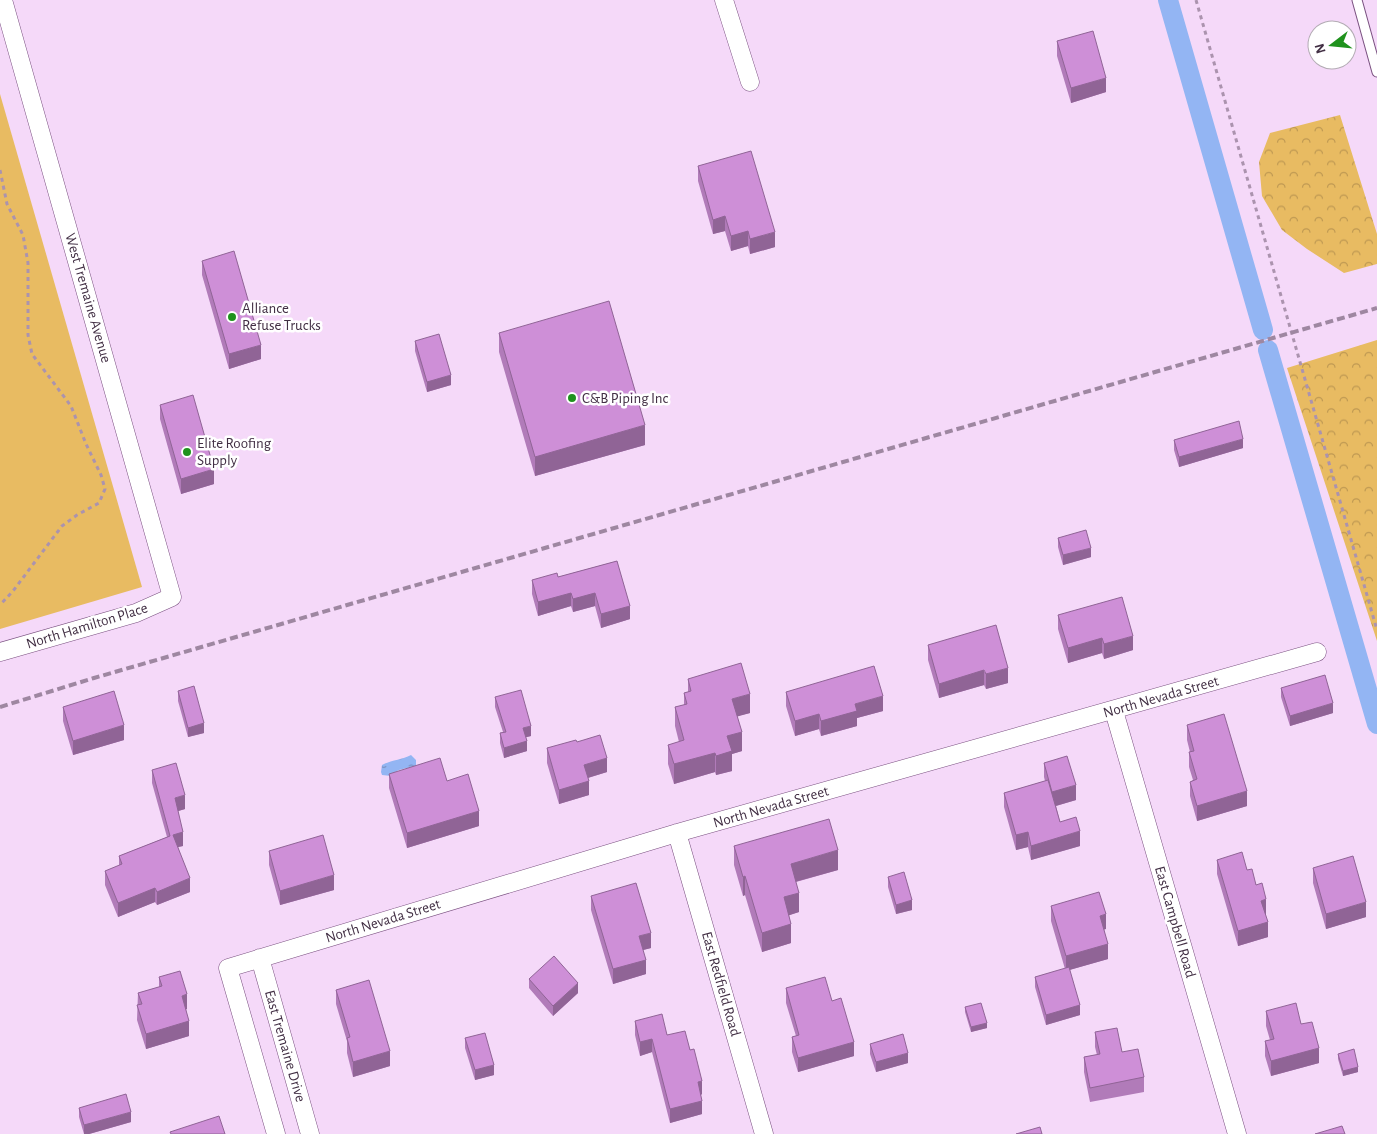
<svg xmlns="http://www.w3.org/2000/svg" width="1377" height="1134" viewBox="0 0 1377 1134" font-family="'Alegreya Sans',sans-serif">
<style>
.grass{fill:#e8bb62}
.park{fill:url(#park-crowns)}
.water{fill:url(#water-ripples)}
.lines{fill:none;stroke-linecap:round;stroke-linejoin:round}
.canal{stroke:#93b5f3;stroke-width:20}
.lane-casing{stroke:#7a5180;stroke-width:11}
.street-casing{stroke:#7a5180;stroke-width:19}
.path{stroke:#ab93ae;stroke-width:3;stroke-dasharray:4 4;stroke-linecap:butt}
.lane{stroke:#fff;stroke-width:9}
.street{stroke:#fff;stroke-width:18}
.rail{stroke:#9e87a1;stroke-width:4;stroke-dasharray:8 4;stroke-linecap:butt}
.wall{fill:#b17bb9}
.shaded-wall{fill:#906496}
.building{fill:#ce8fd7;stroke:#906496}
.poi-dot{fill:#1f921d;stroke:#fff;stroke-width:2}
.labels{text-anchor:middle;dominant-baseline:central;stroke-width:5;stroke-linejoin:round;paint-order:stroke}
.street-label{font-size:15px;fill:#422f44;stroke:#fff}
.poi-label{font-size:15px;fill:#422f44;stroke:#fff;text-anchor:start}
</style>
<defs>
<pattern id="park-crowns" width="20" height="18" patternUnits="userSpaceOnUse" patternTransform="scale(1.25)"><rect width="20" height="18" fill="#e8bb62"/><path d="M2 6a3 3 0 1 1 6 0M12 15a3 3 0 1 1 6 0" fill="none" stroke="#be9852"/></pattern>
<pattern id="water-ripples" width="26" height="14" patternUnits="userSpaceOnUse" patternTransform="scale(1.25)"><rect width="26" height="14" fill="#93b5f3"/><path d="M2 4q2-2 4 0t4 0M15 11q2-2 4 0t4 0" fill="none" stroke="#7a94c6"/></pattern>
</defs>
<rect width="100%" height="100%" fill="#f5d9f9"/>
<path class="grass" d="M 0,94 L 142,587 L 0,629 Z"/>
<path class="park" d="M 1340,115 L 1377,234 L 1377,264 L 1344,273 L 1307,249 L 1282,230 L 1262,196 L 1259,162 L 1270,133 Z
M 1377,340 L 1377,641 L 1287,368 Z"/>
<path class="water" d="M 411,755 L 416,760 L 416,766 C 406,769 397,768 391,776 L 382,775 L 381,772 L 382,765 C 391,760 402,760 411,755 Z"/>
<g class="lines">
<path class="canal" d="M 1168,0 L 1263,330
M 1268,350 L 1377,724"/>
<defs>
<path id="lane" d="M 1357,0 L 1377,72"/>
<path id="street" d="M 724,0 L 750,82
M 0,652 L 136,613 L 172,597 L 3,0
M 1114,711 L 1237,1134
M 677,833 L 764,1134
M 260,958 L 310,1134
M 276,1134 L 228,968 L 677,833 L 1317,652"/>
</defs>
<use href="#lane" class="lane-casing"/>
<use href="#street" class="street-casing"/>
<path class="path" d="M 1196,0 L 1377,630
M 0,170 L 7,204 L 23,235 L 28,263 L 28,335 L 32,354 L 71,406 L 86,444 L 101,475 L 105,489 L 99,503 L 77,515 L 62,526 L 13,591 L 0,605"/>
<use href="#lane" class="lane"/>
<use href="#street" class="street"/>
<path class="rail" d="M 0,707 L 94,678 L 1377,308"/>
</g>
<path class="wall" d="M 1057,41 L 1106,92 L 1071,103 L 1057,56 Z
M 698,166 L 775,247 L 750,254 L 748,246 L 731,251 L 725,231 L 713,234 L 698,181 Z
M 202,261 L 261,359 L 229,369 L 202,275 Z
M 499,333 L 645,445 L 535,476 L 499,352 Z
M 415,341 L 451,385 L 427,392 L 415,351 Z
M 160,405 L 214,484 L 181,494 L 160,419 Z
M 1174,440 L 1243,448 L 1179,467 L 1174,450 Z
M 1058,538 L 1091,557 L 1063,565 L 1058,547 Z
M 617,561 L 630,619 L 601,628 L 595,606 L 573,612 L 571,606 L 538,616 L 532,594 L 532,580 L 558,577 Z
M 1058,615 L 1133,650 L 1104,659 L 1102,653 L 1068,663 L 1058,629 Z
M 928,645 L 1008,683 L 986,689 L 984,685 L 939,698 L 928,660 Z
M 688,679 L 750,713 L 737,716 L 742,751 L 732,754 L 732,771 L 716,775 L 715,772 L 674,784 L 668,764 L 668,745 L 679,742 L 675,726 L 675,707 L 684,705 L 684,693 L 688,692 Z
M 1281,688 L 1333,713 L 1290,726 L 1281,697 Z
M 178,691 L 204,733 L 188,737 L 178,701 Z
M 786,692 L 883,711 L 857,718 L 857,726 L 821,736 L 819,729 L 795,736 L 786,706 Z
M 495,697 L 531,736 L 526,737 L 527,751 L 504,758 L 500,743 L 500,733 L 503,732 L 495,707 Z
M 63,707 L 124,740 L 73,755 L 63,721 Z
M 1187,725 L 1247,806 L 1197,821 L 1190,796 L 1190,782 L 1193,780 L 1189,767 L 1189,752 L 1190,752 L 1187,740 Z
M 577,742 L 607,772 L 588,778 L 589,795 L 559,804 L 547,763 L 547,748 Z
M 1044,763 L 1076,800 L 1056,806 L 1060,822 L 1080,846 L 1031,860 L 1028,847 L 1016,850 L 1004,807 L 1004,793 L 1045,781 L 1044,777 Z
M 152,770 L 185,809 L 178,811 L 183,846 L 178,847 L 190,892 L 157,905 L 155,902 L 118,917 L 105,885 L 105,871 L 119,866 L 119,856 L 167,837 L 152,783 Z
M 389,774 L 447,781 L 479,826 L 407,848 L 389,788 Z
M 734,846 L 838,870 L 796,882 L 799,912 L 789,915 L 791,943 L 762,952 L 745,895 L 743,896 L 734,865 Z
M 269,851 L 334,890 L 280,905 L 269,865 Z
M 1217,860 L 1247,870 L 1256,885 L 1266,914 L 1265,914 L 1268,937 L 1238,946 L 1217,874 Z
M 1313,868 L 1366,917 L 1326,929 L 1313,883 Z
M 888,877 L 912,910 L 896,914 L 888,887 Z
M 591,896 L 651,948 L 643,950 L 646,974 L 613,984 L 591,910 Z
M 1051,906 L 1106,929 L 1104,929 L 1108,959 L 1069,970 L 1080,1015 L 1046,1025 L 1035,987 L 1035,977 L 1065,969 L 1051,921 Z
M 159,977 L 187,1009 L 186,1009 L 189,1036 L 146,1049 L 137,1020 L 138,993 L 159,987 Z
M 529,979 L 578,993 L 553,1016 L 529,988 Z
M 786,988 L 832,1001 L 854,1056 L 798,1072 L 792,1052 L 792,1037 L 796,1036 L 786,1003 Z
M 336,990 L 390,1066 L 353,1077 L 347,1053 L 347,1041 L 336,1004 Z
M 965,1007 L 987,1028 L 971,1032 L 965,1012 Z
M 1266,1011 L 1301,1024 L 1319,1063 L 1271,1076 L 1265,1056 L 1265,1041 L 1270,1040 L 1266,1026 Z
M 635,1021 L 667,1035 L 690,1050 L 702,1094 L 701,1095 L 702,1114 L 670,1123 L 652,1052 L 640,1056 L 635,1035 Z
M 1095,1032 L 1122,1052 L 1144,1077 L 1144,1092 L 1090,1102 L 1084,1072 L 1084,1057 L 1097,1055 L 1095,1047 Z
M 465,1038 L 494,1075 L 475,1080 L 465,1048 Z
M 870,1044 L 908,1063 L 876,1072 L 870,1054 Z
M 1338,1054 L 1358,1072 L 1343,1076 L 1338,1059 Z
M 79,1108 L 131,1122 L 89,1134 L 84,1134 L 79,1117 Z"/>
<path class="shaded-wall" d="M 1106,78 L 1106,92 L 1071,103 L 1071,88 Z
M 725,216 L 725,231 L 713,234 L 713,220 Z
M 748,231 L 748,246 L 731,251 L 731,236 Z
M 775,232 L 775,247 L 750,254 L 750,239 Z
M 261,345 L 261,359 L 229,369 L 229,354 Z
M 451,375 L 451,385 L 427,392 L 427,382 Z
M 645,425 L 645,445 L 535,476 L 535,457 Z
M 1243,439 L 1243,448 L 1179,467 L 1179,457 Z
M 214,469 L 214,484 L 181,494 L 181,479 Z
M 1091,548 L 1091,557 L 1063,565 L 1063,555 Z
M 571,593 L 571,606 L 538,616 L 538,602 Z
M 595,593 L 595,606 L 573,612 L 573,599 Z
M 630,606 L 630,619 L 601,628 L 601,614 Z
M 1133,636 L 1133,650 L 1104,659 L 1104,644 Z
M 1102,638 L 1102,653 L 1068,663 L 1068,648 Z
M 1008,668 L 1008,683 L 986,689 L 986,674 Z
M 984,670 L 984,685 L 939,698 L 939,684 Z
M 750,694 L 750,713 L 732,718 L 732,699 Z
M 883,696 L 883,711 L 857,718 L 857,726 L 821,736 L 821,721 L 855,704 Z
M 1333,703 L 1333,713 L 1290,726 L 1290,716 Z
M 819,714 L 819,729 L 795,736 L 795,721 Z
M 204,723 L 204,733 L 188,737 L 188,728 Z
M 124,725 L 124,740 L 73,755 L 73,741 Z
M 531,726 L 531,736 L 523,738 L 523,728 Z
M 742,732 L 742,751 L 732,754 L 732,771 L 716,775 L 716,756 L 727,736 Z
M 527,741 L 527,751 L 504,758 L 504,748 Z
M 715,753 L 715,772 L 674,784 L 674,764 Z
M 607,758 L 607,772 L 584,779 L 584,765 Z
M 589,781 L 589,795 L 559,804 L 559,790 Z
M 1076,785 L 1076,800 L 1052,807 L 1052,792 Z
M 1247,791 L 1247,806 L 1197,821 L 1197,806 Z
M 185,795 L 185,809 L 175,812 L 175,798 Z
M 479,811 L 479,826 L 407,848 L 407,833 Z
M 1080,831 L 1080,846 L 1031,860 L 1031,846 Z
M 183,832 L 183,846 L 173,848 L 173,835 Z
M 1028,832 L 1028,847 L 1016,850 L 1016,835 Z
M 838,850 L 838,870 L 791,883 L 791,864 Z
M 334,875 L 334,890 L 280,905 L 280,891 Z
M 745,876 L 745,895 L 743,896 L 743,877 Z
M 190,878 L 190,892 L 157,905 L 157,892 Z
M 155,888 L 155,902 L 118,917 L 118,903 Z
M 799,893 L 799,912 L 784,917 L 784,897 Z
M 1266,899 L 1266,914 L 1261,915 L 1261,901 Z
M 912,900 L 912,910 L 896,914 L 896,905 Z
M 1366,902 L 1366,917 L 1326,929 L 1326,914 Z
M 1106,914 L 1106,929 L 1100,931 L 1100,916 Z
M 1268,922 L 1268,937 L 1238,946 L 1238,931 Z
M 791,924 L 791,943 L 762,952 L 762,933 Z
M 651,933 L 651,948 L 639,951 L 639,936 Z
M 1108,944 L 1108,959 L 1066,971 L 1066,956 Z
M 646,960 L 646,974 L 613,984 L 613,969 Z
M 578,983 L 578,993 L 553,1016 L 553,1006 Z
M 187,994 L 187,1009 L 182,1011 L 182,996 Z
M 1080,1005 L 1080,1015 L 1046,1025 L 1046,1015 Z
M 189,1021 L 189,1036 L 146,1049 L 146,1034 Z
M 987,1023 L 987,1028 L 971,1032 L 971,1027 Z
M 652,1039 L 652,1052 L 640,1056 L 640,1042 Z
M 854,1042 L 854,1056 L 798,1072 L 798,1058 Z
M 1319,1048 L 1319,1063 L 1271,1076 L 1271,1061 Z
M 390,1051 L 390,1066 L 353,1077 L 353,1062 Z
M 908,1053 L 908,1063 L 876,1072 L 876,1062 Z
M 494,1065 L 494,1075 L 475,1080 L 475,1070 Z
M 1358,1067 L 1358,1072 L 1343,1076 L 1343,1071 Z
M 702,1081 L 702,1094 L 698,1096 L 698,1082 Z
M 702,1101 L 702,1114 L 670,1123 L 670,1109 Z
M 131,1112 L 131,1122 L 89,1134 L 84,1134 L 84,1125 Z"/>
<path class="building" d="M 1093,31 L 1106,78 L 1071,88 L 1057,41 Z
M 751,151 L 775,232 L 750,239 L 748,231 L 731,236 L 725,216 L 713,220 L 698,166 Z
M 234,251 L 261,345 L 229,354 L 202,261 Z
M 609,301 L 645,425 L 535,457 L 499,333 Z
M 439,334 L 451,375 L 427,382 L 415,341 Z
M 193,395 L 214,469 L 181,479 L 160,405 Z
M 1239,421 L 1243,439 L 1179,457 L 1174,440 Z
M 1086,530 L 1091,548 L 1063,555 L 1058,538 Z
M 617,561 L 630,606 L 601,614 L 595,593 L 573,599 L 571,593 L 538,602 L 532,580 L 557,573 L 558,577 Z
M 1122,597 L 1133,636 L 1104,644 L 1102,638 L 1068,648 L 1058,615 Z
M 996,625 L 1008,668 L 986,674 L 984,670 L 939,684 L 928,645 Z
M 741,663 L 750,694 L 732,699 L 742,732 L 727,736 L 732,751 L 716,756 L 715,753 L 674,764 L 668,745 L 684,740 L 675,707 L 687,704 L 684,693 L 691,691 L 688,679 Z
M 874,666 L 883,696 L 855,704 L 857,711 L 821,721 L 819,714 L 795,721 L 786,692 Z
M 1325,675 L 1333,703 L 1290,716 L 1281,688 Z
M 194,686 L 204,723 L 188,728 L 178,691 Z
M 521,690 L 531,726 L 523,728 L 527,741 L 504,748 L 500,733 L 506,732 L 495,697 Z
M 114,691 L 124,725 L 73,741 L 63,707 Z
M 1224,714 L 1247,791 L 1197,806 L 1190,782 L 1197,779 L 1189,752 L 1194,751 L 1187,725 Z
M 600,735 L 607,758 L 584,765 L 589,781 L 559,790 L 547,748 L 576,740 L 577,742 Z
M 1067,756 L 1076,785 L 1052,792 L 1044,763 Z
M 440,758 L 447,781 L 468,774 L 479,811 L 407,833 L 389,774 Z
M 176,763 L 185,795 L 175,798 L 183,832 L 173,835 L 190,878 L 157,892 L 155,888 L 118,903 L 105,871 L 122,864 L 119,856 L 170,836 L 152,770 Z
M 1048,780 L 1060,822 L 1076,817 L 1080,831 L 1031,846 L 1028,832 L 1016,835 L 1004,793 Z
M 829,819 L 838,850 L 791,864 L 799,893 L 784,897 L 791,924 L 762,933 L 745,876 L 743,877 L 734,846 Z
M 323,835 L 334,875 L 280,891 L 269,851 Z
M 1242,852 L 1247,870 L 1252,869 L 1256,885 L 1262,883 L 1266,899 L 1261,901 L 1268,922 L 1238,931 L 1217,860 Z
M 1353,856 L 1366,902 L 1326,914 L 1313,868 Z
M 904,872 L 912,900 L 896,905 L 888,877 Z
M 636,883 L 651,933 L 639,936 L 646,960 L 613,969 L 591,896 Z
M 1099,892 L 1106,914 L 1100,916 L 1108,944 L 1066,956 L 1051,906 Z
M 554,956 L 578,983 L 553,1006 L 529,979 Z
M 1069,967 L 1080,1005 L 1046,1015 L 1035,977 Z
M 180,971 L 187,994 L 182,996 L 189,1021 L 146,1034 L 137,1005 L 142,1004 L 138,993 L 162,986 L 159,977 Z
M 825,977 L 832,1001 L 841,998 L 854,1042 L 798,1058 L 792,1037 L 799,1035 L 786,988 Z
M 369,980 L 390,1051 L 353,1062 L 347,1038 L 350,1037 L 336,990 Z
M 981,1003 L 987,1023 L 971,1027 L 965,1007 Z
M 1296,1003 L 1301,1024 L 1312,1022 L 1319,1048 L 1271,1061 L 1265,1041 L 1274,1039 L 1266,1011 Z
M 662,1014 L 667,1035 L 685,1031 L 690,1050 L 694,1049 L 702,1081 L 698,1082 L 702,1101 L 670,1109 L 652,1039 L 640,1042 L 635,1021 Z
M 1117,1028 L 1122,1052 L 1138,1049 L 1144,1077 L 1090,1088 L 1084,1057 L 1100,1054 L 1095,1032 Z
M 485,1033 L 494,1065 L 475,1070 L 465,1038 Z
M 903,1034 L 908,1053 L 876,1062 L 870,1044 Z
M 1354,1049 L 1358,1067 L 1343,1071 L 1338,1054 Z
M 126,1094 L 131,1112 L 84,1125 L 79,1108 Z
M 219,1116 L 225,1134 L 171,1134 L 170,1132 Z
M 1342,1126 L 1345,1134 L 1315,1134 Z
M 1040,1127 L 1042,1134 L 1016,1134 Z"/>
<g class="poi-dot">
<circle cx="232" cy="317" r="5"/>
<circle cx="572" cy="398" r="5"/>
<circle cx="187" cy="452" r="5"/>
</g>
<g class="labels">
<g class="street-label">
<text transform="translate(88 298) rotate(74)">West Tremaine Avenue</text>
<text transform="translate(87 626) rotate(-17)">North Hamilton Place</text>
<text transform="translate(1161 697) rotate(-16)">North Nevada Street</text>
<text transform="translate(771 807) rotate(-16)">North Nevada Street</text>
<text transform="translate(383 921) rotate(-17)">North Nevada Street</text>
<text transform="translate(1175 922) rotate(74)">East Campbell Road</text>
<text transform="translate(721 984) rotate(74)">East Redfield Road</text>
<text transform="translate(285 1046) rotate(74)">East Tremaine Drive</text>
</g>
<g class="poi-label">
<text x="242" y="308">Alliance<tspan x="242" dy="17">Refuse Trucks</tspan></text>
<text x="582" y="398">C&amp;B Piping Inc</text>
<text x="197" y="443">Elite Roofing<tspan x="197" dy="17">Supply</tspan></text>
</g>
</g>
<g transform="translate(1332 45) rotate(254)"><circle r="24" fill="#ffffff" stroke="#b3acb4"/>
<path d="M0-4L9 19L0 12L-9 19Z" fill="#1f921d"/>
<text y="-8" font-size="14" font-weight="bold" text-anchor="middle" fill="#422f44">N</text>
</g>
</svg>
